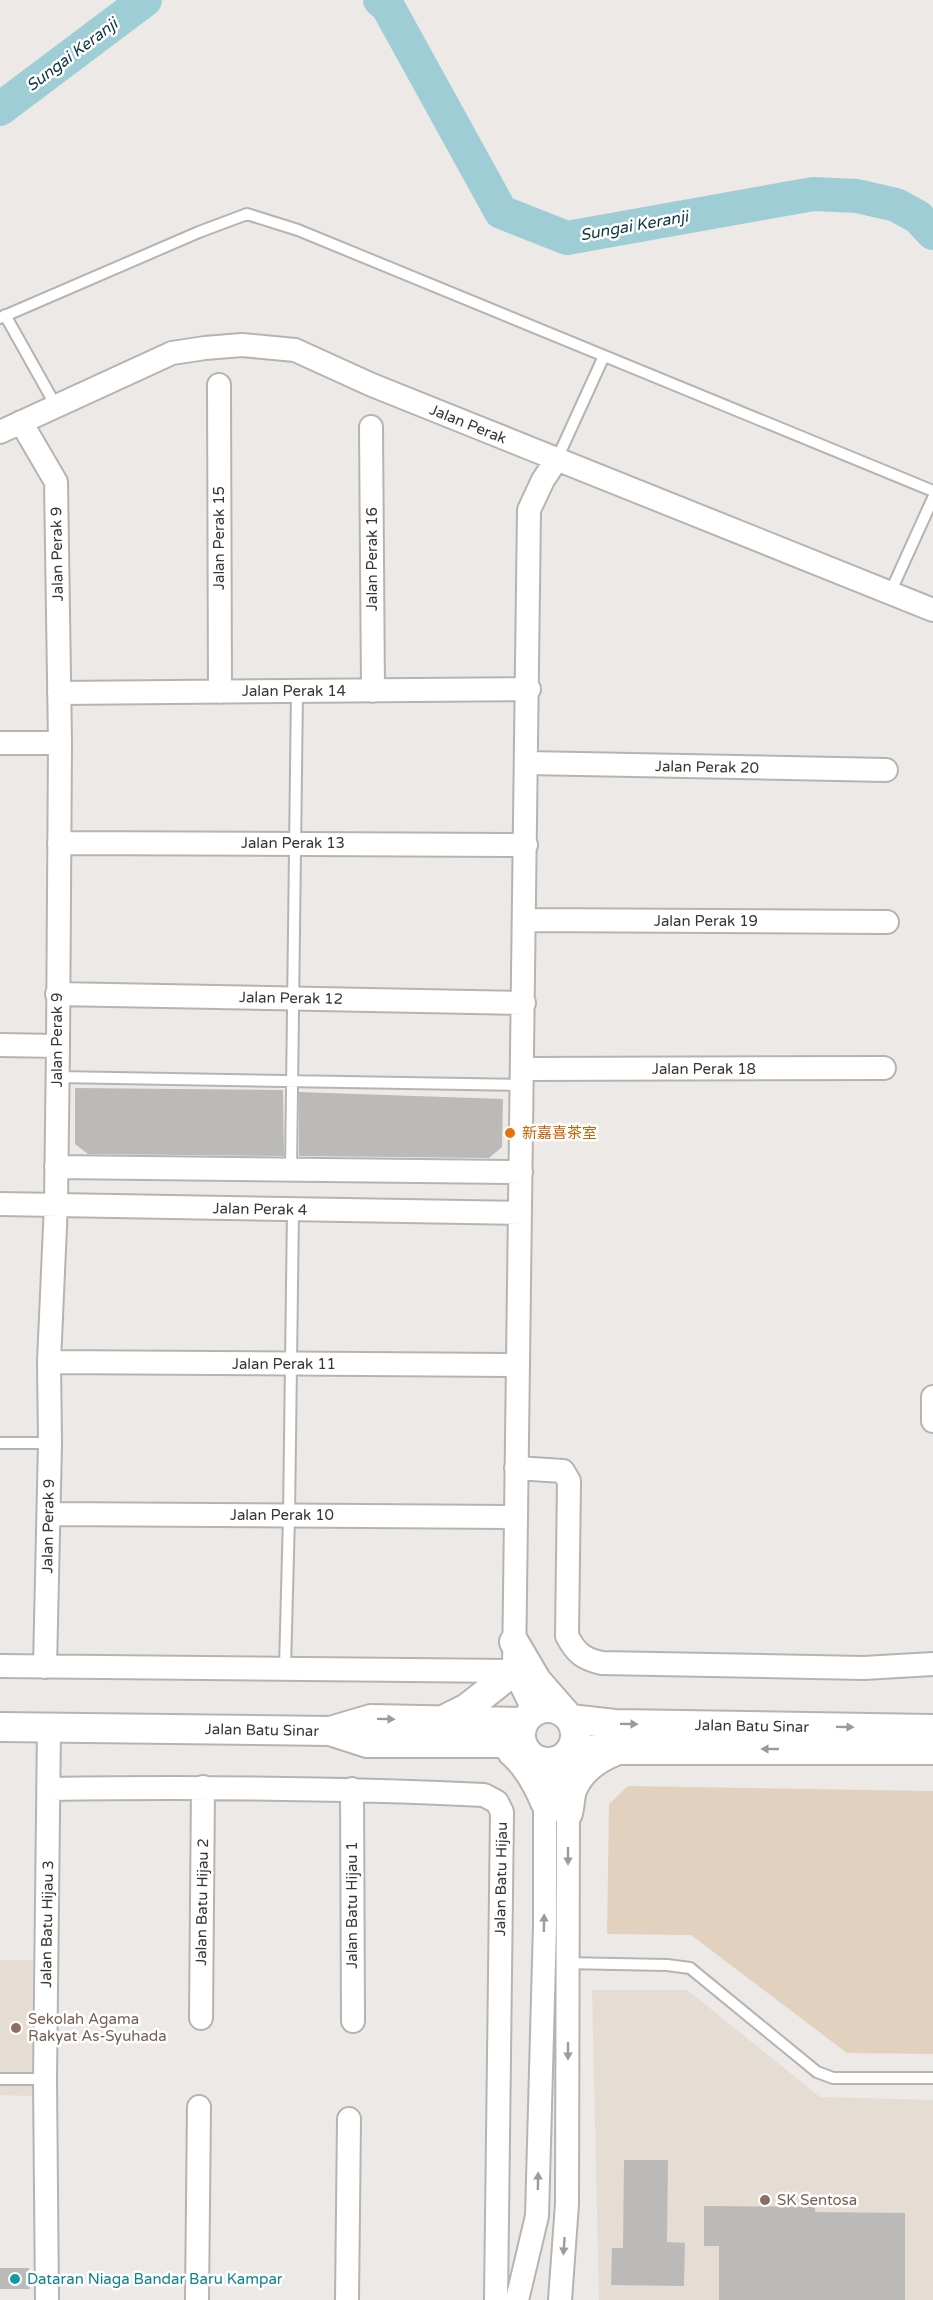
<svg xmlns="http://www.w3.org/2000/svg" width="933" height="2300" viewBox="0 0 933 2300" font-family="'Varela Round','Noto Sans SC',sans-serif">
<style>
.built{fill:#e5dcd4}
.green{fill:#e3d1c0}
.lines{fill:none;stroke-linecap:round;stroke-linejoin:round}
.river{stroke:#9ecdd6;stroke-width:34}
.building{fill:#bcbab8}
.service-casing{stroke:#b6b4b1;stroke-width:14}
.minor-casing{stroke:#b6b4b1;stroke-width:26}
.tertiary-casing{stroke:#b6b4b1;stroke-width:32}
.service{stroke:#fff;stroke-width:10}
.minor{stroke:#fff;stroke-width:22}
.tertiary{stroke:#fff;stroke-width:28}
.oneway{fill:#9c9b9a}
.food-dot{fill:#e8710a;stroke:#fff;stroke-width:2}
.education-dot{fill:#8d6e63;stroke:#fff;stroke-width:2}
.culture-dot{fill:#0f9aa8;stroke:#fff;stroke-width:2}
.labels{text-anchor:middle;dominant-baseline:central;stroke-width:5;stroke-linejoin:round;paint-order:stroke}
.street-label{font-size:15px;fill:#383736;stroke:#fff}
.food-label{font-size:15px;fill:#c56008;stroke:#fff;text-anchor:start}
.education-label{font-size:15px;fill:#785e54;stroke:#fff;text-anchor:start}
.culture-label{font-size:15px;fill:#0d838f;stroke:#fff;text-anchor:start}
.water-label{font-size:16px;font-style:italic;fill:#0a373e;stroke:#fff}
</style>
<rect width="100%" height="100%" fill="#ece9e7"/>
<path class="built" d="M 0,1960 L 33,1960 L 32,2096 L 0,2095 Z
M 592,1990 L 687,1990 L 820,2097 L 933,2100 L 933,2300 L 599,2300 Z"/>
<path class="green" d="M 628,1786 L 933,1791 L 933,2054 L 847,2053 L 691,1935 L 607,1934 L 609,1804 Z"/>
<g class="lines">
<path class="river" d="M 380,0 L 388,7 L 501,212 L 567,238 L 813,194 L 857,196 L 896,205 L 918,217 L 933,233
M 0,109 L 145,0"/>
</g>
<path class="building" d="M 75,1088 L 283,1090 L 284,1156 L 88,1154 L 75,1144 Z
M 299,1092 L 503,1099 L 502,1147 L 489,1158 L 299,1156 Z
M 624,2160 L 668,2160 L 667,2242 L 685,2243 L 684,2286 L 611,2285 L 612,2248 L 623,2248 Z
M 704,2206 L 815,2207 L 815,2212 L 905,2213 L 905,2300 L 719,2300 L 719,2246 L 704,2246 Z
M 0,2268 L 29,2268 L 30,2289 L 0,2289 Z"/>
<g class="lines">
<defs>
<path id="service" d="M 5,315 L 56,406
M 0,318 L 199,232 L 247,214 L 298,230 L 933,491
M 557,459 L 604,356
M 890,593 L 933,498
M 58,1077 L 522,1085
M 291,1170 L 297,691
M 0,1443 L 50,1443
M 285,1668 L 289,1516 L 293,1210
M 564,1963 L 667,1965 L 690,1968 L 817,2072 L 833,2078 L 933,2078
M 0,2079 L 45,2079"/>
<path id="minor" d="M 219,385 L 220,692
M 21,422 L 56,482 L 60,743 L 58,1046 L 56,1204 L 49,1362 L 50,1443 L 45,1667
M 371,427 L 373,691
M 0,432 L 172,353 L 205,348 L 242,345 L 295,350 L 372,385 L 933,610
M 59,693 L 529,689
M 0,743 L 60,743
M 527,763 L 886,770
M 59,843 L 526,845
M 525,920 L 887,922
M 57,994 L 524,1003
M 0,1045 L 58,1046
M 523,1069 L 884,1068
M 56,1167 L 521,1172
M 0,1204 L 520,1213
M 49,1362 L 518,1365
M 933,1397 L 933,1421
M 516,1468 L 563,1471 L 569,1481 L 567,1636 C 576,1653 583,1659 602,1663 L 864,1668 L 933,1664
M 49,1514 L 516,1517
M 0,1666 L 514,1671
M 534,1711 L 514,1671 L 529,510 L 543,480 L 557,459
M 49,1789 C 194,1787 339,1788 484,1795 L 497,1802 L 502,1812 L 496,2300
M 352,1789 L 353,2021
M 201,2018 L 203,1787
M 47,2300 L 45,2079 L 49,1727
M 197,2300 L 199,2107
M 347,2300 L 349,2119
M 517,2300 L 537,2216 L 545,1925 L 545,1762
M 560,2300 L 567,2204 L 568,1813 L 565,1756"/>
<path id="tertiary" d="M 514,1642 L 537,1681 L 565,1713
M521 1735a27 27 0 1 1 54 0a27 27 0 1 1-54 0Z
M 570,1719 L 615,1724 L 933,1729
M 443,1720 L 467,1708 L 514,1671
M 0,1727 L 330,1731 L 367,1743 L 521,1743
M 330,1731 L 371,1719 L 523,1722
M 571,1750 L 933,1750
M 512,1752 C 528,1766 537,1783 545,1802
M 568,1813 C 570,1806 570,1796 572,1790 C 580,1770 599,1757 618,1750"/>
</defs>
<use href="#service" class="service-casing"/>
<use href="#minor" class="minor-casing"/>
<use href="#tertiary" class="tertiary-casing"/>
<use href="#service" class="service"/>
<use href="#minor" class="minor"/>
<use href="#tertiary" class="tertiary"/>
</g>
<defs><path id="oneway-solid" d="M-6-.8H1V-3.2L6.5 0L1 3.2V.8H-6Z" transform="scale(1.5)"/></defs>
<g class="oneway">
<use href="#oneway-solid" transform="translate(386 1719) rotate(1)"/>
<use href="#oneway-solid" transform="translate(629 1724) rotate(1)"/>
<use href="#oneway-solid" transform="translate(845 1727) rotate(1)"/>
<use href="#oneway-solid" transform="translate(770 1749) rotate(-180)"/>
<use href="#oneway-solid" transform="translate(568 1856) rotate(90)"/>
<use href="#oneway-solid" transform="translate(544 1923) rotate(-89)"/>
<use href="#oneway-solid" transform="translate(568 2051) rotate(90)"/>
<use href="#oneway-solid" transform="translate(538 2181) rotate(-89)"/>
<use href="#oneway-solid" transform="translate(564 2246) rotate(94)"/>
</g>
<circle class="food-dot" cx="510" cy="1133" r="6"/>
<g class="education-dot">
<circle cx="16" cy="2028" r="6"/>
<circle cx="765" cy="2200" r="6"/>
</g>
<circle class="culture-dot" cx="15" cy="2279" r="6"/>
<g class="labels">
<g class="street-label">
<text transform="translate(468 424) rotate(22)">Jalan Perak</text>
<text transform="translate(219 538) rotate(-90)">Jalan Perak 15</text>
<text transform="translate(57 554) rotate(-91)">Jalan Perak 9</text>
<text transform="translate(372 559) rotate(-90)">Jalan Perak 16</text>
<text x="294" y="691">Jalan Perak 14</text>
<text transform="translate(707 767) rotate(1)">Jalan Perak 20</text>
<text x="293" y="843">Jalan Perak 13</text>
<text x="706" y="921">Jalan Perak 19</text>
<text transform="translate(291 998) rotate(1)">Jalan Perak 12</text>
<text transform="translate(57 1040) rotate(-90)">Jalan Perak 9</text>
<text x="704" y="1069">Jalan Perak 18</text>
<text transform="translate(260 1209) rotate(1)">Jalan Perak 4</text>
<text x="284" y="1364">Jalan Perak 11</text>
<text x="282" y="1515">Jalan Perak 10</text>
<text transform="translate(48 1526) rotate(-89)">Jalan Perak 9</text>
<text transform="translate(752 1726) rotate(1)">Jalan Batu Sinar</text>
<text transform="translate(262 1730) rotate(1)">Jalan Batu Sinar</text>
<text transform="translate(501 1879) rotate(-89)">Jalan Batu Hijau</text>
<text transform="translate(202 1902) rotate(-89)">Jalan Batu Hijau 2</text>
<text transform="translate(352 1905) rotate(-90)">Jalan Batu Hijau 1</text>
<text transform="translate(47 1924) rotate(-89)">Jalan Batu Hijau 3</text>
</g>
<g class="food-label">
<text x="522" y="1133">新嘉喜茶室</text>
</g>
<g class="education-label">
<text x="28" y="2019">Sekolah Agama<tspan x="28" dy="17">Rakyat As-Syuhada</tspan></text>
<text x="777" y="2200">SK Sentosa</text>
</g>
<g class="culture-label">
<text x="27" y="2279">Dataran Niaga Bandar Baru Kampar</text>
</g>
<g class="water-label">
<text transform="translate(72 55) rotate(-37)">Sungai Keranji</text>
<text transform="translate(634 226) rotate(-10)">Sungai Keranji</text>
</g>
</g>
</svg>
